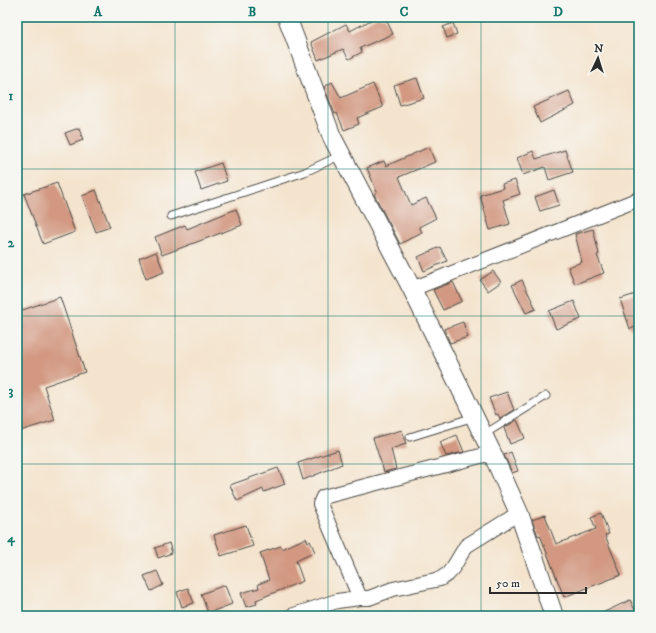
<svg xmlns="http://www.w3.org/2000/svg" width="656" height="633" viewBox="0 0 656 633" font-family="'IM FELL DW Pica',serif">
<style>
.building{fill:#d29881}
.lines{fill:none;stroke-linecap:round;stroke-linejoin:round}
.service-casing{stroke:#494743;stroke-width:9}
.minor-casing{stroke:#494743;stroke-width:16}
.tertiary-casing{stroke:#494743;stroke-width:20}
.service{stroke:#fff;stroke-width:7}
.minor{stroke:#fff;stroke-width:14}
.tertiary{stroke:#fff;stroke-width:18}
.grid{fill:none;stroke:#0f766e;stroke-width:1;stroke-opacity:0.55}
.neatline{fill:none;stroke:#0f766e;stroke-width:1.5}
.grid-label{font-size:13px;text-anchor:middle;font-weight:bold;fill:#0f766e}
</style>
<rect width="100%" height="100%" fill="#f6f6f2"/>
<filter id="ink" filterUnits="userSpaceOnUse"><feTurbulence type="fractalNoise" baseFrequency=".025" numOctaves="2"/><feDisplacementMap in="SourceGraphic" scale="8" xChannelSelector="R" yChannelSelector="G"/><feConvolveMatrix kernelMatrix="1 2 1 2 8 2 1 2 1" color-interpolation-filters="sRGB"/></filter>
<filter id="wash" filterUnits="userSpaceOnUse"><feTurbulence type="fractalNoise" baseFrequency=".012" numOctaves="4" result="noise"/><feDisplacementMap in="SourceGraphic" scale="16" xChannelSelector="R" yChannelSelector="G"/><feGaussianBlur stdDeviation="0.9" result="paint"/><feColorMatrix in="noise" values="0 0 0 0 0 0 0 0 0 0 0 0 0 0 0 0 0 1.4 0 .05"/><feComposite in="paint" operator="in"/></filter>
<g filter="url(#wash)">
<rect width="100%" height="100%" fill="#f4e4ce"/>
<g id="blocks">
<path class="building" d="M 377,17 L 385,17 L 393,34 L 360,48 L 362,52 L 349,59 L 343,49 L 318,60 L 311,42 L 346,24 L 350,31 Z
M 453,23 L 457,34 L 447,38 L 443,27 Z
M 417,78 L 424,98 L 400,105 L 394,85 Z
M 332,82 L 341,98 L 373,84 L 383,107 L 357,118 L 359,124 L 344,130 L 337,113 L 335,114 L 324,87 Z
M 569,91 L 575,105 L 540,123 L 533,107 Z
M 79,128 L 83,140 L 70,145 L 65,133 Z
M 429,147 L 435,162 L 399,177 L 411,205 L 426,198 L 436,218 L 419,227 L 422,232 L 400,244 L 374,194 L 377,192 L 367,168 L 384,161 L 386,166 Z
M 565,150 L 573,172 L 549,180 L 545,167 L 523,175 L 517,158 L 533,151 L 536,159 Z
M 221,163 L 227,181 L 201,190 L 195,172 Z
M 515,180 L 520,194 L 503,200 L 510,224 L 490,230 L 480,195 L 503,188 L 502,184 Z
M 57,183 L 75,232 L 43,244 L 24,194 Z
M 96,190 L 110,227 L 96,232 L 82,196 Z
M 554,190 L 559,205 L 540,211 L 535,197 Z
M 236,209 L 242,225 L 162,255 L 155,237 L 185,225 L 187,229 Z
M 593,229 L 599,254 L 597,255 L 604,273 L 575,284 L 568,267 L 582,262 L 575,234 Z
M 440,247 L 447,261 L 424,271 L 418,257 Z
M 156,252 L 164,272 L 146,279 L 139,259 Z
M 493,271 L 501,282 L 488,291 L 480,280 Z
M 522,280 L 536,309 L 526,313 L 512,285 Z
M 453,282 L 462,301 L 443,310 L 433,290 Z
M 639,293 L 639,326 L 630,329 L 620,299 Z
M 60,297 L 85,372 L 44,386 L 55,420 L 17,432 L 17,312 Z
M 574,301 L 581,319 L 556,329 L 549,311 Z
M 463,322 L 468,337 L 450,343 L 444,329 Z
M 507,392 L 514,410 L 500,419 L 498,414 L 496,415 L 489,398 Z
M 517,420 L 525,438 L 510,444 L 504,428 Z
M 402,430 L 406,444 L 391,449 L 396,469 L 384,472 L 373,438 Z
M 457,435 L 464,452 L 446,456 L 440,442 Z
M 338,450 L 342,464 L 303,480 L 298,463 Z
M 511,452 L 518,471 L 512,473 L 504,455 Z
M 278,468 L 285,484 L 264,492 L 263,489 L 237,501 L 230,485 Z
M 601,513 L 609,534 L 605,535 L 621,575 L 564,597 L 540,535 L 538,536 L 532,520 L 545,515 L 556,544 L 596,529 L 591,517 Z
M 246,525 L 253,546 L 221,556 L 214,535 Z
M 306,538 L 308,542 L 310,541 L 315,552 L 296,561 L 303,581 L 256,600 L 257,604 L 246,607 L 241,593 L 259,588 L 258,584 L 269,580 L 260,553 L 281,546 L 282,549 Z
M 169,543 L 172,553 L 158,558 L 155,548 Z
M 157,571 L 163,585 L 151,591 L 144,576 Z
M 225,585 L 232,604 L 208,613 L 201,594 Z
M 188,588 L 194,603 L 182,607 L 177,592 Z
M 630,600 L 638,616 L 596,616 Z"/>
</g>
</g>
<g filter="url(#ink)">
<use href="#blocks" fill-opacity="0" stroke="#494743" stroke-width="1"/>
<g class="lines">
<defs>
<path id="service" d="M 171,216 L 305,172 L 341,155
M 483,435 L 546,396
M 410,437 L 474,417"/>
<path id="minor" d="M 412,289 L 639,199
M 360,598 L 320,504 L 323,497 L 492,453
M 291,616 L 337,601 L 360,598 L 369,598 L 393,589 L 440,579 L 448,574 L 454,566 L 466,546 L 519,513"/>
<path id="tertiary" d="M 287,17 L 332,137 L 412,289 L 492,453 L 519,513 L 554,616"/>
</defs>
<use href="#service" class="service-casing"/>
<use href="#minor" class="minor-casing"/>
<use href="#tertiary" class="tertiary-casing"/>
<use href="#service" class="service"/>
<use href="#minor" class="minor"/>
<use href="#tertiary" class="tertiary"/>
</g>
</g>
<path class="grid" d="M 175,17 L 175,616M 328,17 L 328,616M 481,17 L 481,616M 17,169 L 639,169M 17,316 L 639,316M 17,464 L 639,464"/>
<rect width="656" height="633" fill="none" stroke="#f6f6f2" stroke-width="44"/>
<g transform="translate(598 58) rotate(4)" stroke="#f6f6f2" stroke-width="3" paint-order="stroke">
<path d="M0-3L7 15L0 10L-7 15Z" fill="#2b2b2b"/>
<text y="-6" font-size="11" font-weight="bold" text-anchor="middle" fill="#2b2b2b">N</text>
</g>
<path d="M490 587v6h96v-6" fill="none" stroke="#2b2b2b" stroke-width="2"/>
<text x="496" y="587" font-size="12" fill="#2b2b2b" stroke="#f6f6f2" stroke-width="3" paint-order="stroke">50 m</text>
<rect x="22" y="22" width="612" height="589" class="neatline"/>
<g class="grid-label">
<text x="98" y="16">A</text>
<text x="252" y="16">B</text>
<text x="404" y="16">C</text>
<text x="558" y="16">D</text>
<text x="11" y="100">1</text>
<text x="11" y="247">2</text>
<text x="11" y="395">3</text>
<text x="11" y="542">4</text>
</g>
</svg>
